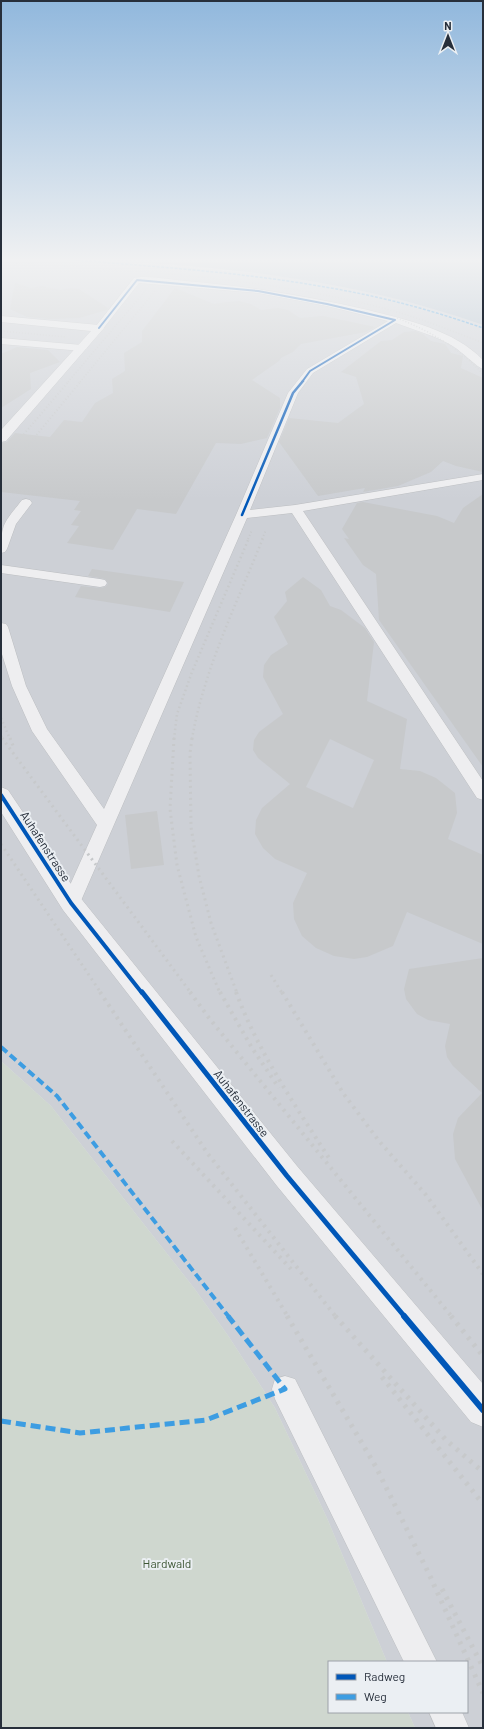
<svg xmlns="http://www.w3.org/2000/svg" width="484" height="1729" viewBox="0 0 484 1729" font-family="Barlow,sans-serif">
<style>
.built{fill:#cdd0d6}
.green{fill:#cfd7cf}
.water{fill:#aebecd}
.building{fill:#c7c9cb;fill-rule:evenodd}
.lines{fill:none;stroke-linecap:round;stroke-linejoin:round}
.service-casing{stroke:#bcbec1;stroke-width:1}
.minor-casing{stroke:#bcbec1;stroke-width:1}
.service{fill:#eeeef0;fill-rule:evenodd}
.minor{fill:#eeeef0;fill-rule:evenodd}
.rail-far5{stroke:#c7c9cb;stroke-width:1.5;stroke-dasharray:1 2;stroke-linecap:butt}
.rail-far4{stroke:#c7c9cb;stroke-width:2;stroke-dasharray:1 2.5;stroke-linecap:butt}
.rail-far3{stroke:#c7c9cb;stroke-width:2.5;stroke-dasharray:1.5 3;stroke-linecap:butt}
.rail-far2{stroke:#c7c9cb;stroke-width:3;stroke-dasharray:2 4;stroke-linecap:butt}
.rail-far1{stroke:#c7c9cb;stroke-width:4;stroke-dasharray:2.5 5;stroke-linecap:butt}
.rail{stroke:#c7c9cb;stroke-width:5;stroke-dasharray:3 6;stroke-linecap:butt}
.quiet-far2{stroke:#3d9de2;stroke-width:1.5;stroke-dasharray:3 1.5;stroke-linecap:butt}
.quiet-far1{stroke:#3d9de2;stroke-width:4;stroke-dasharray:8 4;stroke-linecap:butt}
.quiet{stroke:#3d9de2;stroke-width:5;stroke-dasharray:10 5;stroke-linecap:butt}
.cycleway-far4-casing{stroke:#ebeff3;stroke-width:3}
.cycleway-far3-casing{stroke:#ebeff3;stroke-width:4}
.cycleway-far2-casing{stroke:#ebeff3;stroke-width:6}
.cycleway-far1-casing{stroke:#ebeff3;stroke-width:8}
.cycleway-casing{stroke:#ebeff3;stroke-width:9}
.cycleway-far4{stroke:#0057b8;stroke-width:2}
.cycleway-far3{stroke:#0057b8;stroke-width:2.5}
.cycleway-far2{stroke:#0057b8;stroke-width:4}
.cycleway-far1{stroke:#0057b8;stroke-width:5}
.cycleway{stroke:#0057b8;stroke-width:6}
.labels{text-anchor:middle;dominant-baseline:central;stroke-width:4;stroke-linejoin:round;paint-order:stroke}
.near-street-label{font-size:12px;fill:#272f3b;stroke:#ebeff3}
.near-park-label{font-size:12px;fill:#3d5635;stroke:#ebeff3}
</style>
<rect width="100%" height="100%" fill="#dee0e3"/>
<path class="built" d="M 1,258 L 74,258 L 275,275 L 350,288 L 390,297 L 439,310 L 483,325 L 483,1728 L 415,1728 L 408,1712 L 467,1712 L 467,1662 L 387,1662 L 327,1518 L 275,1408 L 229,1337 L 194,1288 L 51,1106 L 1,1061 Z"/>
<path class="green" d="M 1,1061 L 51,1106 L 194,1288 L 229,1337 L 275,1408 L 327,1518 L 387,1662 L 329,1662 L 329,1712 L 408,1712 L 415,1728 L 1,1728 Z"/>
<path class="water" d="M 74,258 L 483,258 L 483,325 C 416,301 347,286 277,276 C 210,266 142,263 74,258 Z"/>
<path class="building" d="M 15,283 L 31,288 L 42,286 L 60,290 L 71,288 L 79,289 L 108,308 L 107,310 L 79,318 L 49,319 L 27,317 L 10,309 Z
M 175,288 L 214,304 L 226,302 L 239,301 L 251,304 L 261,310 L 278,308 L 288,310 L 300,318 L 323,316 L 375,327 L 366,332 L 301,344 L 293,352 L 281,358 L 279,361 L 252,380 L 280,398 L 280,408 L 267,438 L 241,444 L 216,443 L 176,514 L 137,509 L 113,550 L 67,543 L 79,526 L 71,525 L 81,511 L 74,510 L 80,501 L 1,492 L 1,443 L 7,442 L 15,433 L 50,437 L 64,420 L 82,422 L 95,403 L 113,393 L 112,379 L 125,371 L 124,353 L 142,342 L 142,331 Z
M 415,331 L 423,334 L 431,341 L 445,344 L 451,353 L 463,356 L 461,368 L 483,378 L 483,472 L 456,466 L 443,461 L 431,472 L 398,486 L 363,492 L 365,488 L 318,496 L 279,442 L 289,418 L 338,423 L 364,404 L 356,377 L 341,372 L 381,341 L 392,340 L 404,332 Z
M 17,347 L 48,350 L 60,362 L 30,373 L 31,389 L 1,408 L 1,354 Z
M 483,494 L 483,767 L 379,620 L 376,574 L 363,565 L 344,538 L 349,539 L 342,529 L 357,503 L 363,502 L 437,516 L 454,523 L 463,508 Z
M 92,569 L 184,582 L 170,612 L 75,597 L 81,586 L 100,588 L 105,587 L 108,584 L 105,579 L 88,576 Z
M 303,577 L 321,590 L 330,606 L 341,610 L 365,628 L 374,642 L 367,701 L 407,719 L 400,769 L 420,771 L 436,778 L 455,793 L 457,813 L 448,839 L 483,855 L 483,944 L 407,912 L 393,946 L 367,957 L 354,959 L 334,956 L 316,948 L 302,936 L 294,919 L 293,903 L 307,873 L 275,859 L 263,848 L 255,834 L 256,820 L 262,808 L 290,784 L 258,758 L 253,750 L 254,740 L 259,732 L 283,714 L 263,677 L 264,665 L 271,655 L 288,644 L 274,617 L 287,601 L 285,592 ZM 330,739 L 374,760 L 353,808 L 306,787 Z
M 157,811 L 164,865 L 131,869 L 125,815 Z
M 483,958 L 483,1211 L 455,1159 L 453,1134 L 458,1118 L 482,1093 L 453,1066 L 447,1057 L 445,1046 L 450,1024 L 428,1020 L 417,1014 L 406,999 L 404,989 L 409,969 Z"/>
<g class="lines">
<defs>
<path id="service" d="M 134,278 C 146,275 172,280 185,281 C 247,286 308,296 368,310 C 407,320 454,330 483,360 L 483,369 C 478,368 459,349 451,345 C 434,335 414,330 396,323 L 313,373 L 298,393 L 250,510 L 295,505 L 483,474 L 483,480 L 303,511 L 483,781 L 483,800 L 477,798 L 292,513 L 247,518 L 80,903 L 78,908 L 71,911 L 64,908 L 62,903 L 97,825 L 32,731 L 12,686 L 1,651 L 1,623 L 6,624 L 8,627 L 26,686 L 47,729 L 104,809 L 236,515 L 288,393 L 307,369 L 388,321 L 327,306 L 258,293 L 139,283 L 102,330 L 96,330 L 95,328 L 96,326 Z
M 1,338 L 82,345 L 87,348 L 82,351 L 1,344 Z
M 26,499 L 30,500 L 32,503 L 16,524 L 7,549 L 5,552 L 1,553 C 1,523 4,523 22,500 Z
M 1,565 L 100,579 L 105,580 L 107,583 L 105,586 L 100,587 L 1,573 Z
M 285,1376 L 295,1379 L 437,1662 L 404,1662 L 275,1399 L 272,1389 L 275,1379 Z
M 429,1712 L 462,1712 L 469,1728 L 436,1728 Z"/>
<path id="minor" d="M 1,316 L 99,325 L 104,328 L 6,441 L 1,442 L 1,430 L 91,331 L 1,322 Z
M 1,787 L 8,790 L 79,896 L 297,1166 L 483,1384 L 483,1427 L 471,1422 L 277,1186 L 63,910 L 1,812 Z"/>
</defs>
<use href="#service" class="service-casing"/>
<use href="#minor" class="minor-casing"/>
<use href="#service" class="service"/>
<use href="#minor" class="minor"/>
<path class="rail-far5" d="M 1,262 C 129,271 258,276 383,308 C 417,317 450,330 483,343
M 397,318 C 430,331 459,348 483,374
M 1,331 L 66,337
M 68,382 L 146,290
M 80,382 L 155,291"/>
<path class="rail-far4" d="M 1,461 L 69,381
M 1,478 L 81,381
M 248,539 L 252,530
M 262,539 L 266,530"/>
<path class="rail-far3" d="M 1,718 L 10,739
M 1,736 L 3,739
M 174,739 L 177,714 L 192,672 L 249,538
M 192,739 C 204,669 237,603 263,538"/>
<path class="rail-far2" d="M 2,738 L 191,993
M 10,738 L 14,748
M 174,738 L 170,809 L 177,865 L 196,937 L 220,993
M 192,738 L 190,753 L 191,827 L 199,876 L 211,923 L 237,993
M 1,844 L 101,993
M 271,975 L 282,993"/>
<path class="rail-far1" d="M 100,992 L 208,1154 L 336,1317
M 190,992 L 209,1018 L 452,1317
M 220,992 L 252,1048 L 279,1088
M 236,992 C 258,1052 295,1105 329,1158
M 282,992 L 343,1093 L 379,1141 L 426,1195 L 483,1274
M 172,1141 L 291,1269
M 235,1228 L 288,1317"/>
<path class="rail" d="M 287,1316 L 376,1467 L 429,1574 L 483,1693
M 335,1316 L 446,1440 L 483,1472
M 451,1316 L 483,1356
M 382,1377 L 483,1504
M 442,1589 L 483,1667"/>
<path class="quiet-far2" d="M 49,258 C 158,267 268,273 376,297 C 412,305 448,316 483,328"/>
<path class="quiet-far1" d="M 1,1047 L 57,1096 L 229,1317"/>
<path class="quiet" d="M 1,1421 L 80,1433 L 206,1420 L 285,1389 L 228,1316"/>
<defs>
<path id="cycleway-far4" d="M 99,328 L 137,280 L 258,291 L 327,304 L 395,320 L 310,371 L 302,382"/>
<path id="cycleway-far3" d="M 242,515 L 293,393 L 303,381"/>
<path id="cycleway-far2" d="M 1,795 L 71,903 L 142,993"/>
<path id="cycleway-far1" d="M 142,992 L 287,1176 L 405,1317"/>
<path id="cycleway" d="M 404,1316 L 483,1410"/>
</defs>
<use href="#cycleway-far4" class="cycleway-far4-casing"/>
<use href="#cycleway-far3" class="cycleway-far3-casing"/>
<use href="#cycleway-far2" class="cycleway-far2-casing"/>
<use href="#cycleway-far1" class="cycleway-far1-casing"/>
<use href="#cycleway" class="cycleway-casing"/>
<use href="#cycleway-far4" class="cycleway-far4"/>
<use href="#cycleway-far3" class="cycleway-far3"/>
<use href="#cycleway-far2" class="cycleway-far2"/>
<use href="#cycleway-far1" class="cycleway-far1"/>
<use href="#cycleway" class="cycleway"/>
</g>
<linearGradient id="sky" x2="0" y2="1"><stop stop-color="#91b8dd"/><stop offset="0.52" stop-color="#f0f1f2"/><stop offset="1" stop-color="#f0f1f2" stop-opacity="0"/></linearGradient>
<rect width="484" height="500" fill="url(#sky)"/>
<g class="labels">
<g class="near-street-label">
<text transform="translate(46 846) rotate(57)">Auhafenstrasse</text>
<text transform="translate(242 1103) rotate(52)">Auhafenstrasse</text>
</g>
<g class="near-park-label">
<text x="167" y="1563">Hardwald</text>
</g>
</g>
<rect width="484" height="1729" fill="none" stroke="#272f3b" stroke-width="4"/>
<rect x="328" y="1661" width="140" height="52" fill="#ebeff3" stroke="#9da2a9"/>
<rect x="336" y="1674" width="20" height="6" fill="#0057b8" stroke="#9da2a9"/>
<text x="364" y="1681" font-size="12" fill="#272f3b">Radweg</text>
<rect x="336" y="1694" width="20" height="6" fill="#3d9de2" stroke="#9da2a9"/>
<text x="364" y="1701" font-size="12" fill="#272f3b">Weg</text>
<g transform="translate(448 36)" stroke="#ebeff3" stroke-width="3" paint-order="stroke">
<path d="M0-3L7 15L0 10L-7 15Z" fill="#272f3b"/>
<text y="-6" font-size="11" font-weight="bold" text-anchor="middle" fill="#272f3b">N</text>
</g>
</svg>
